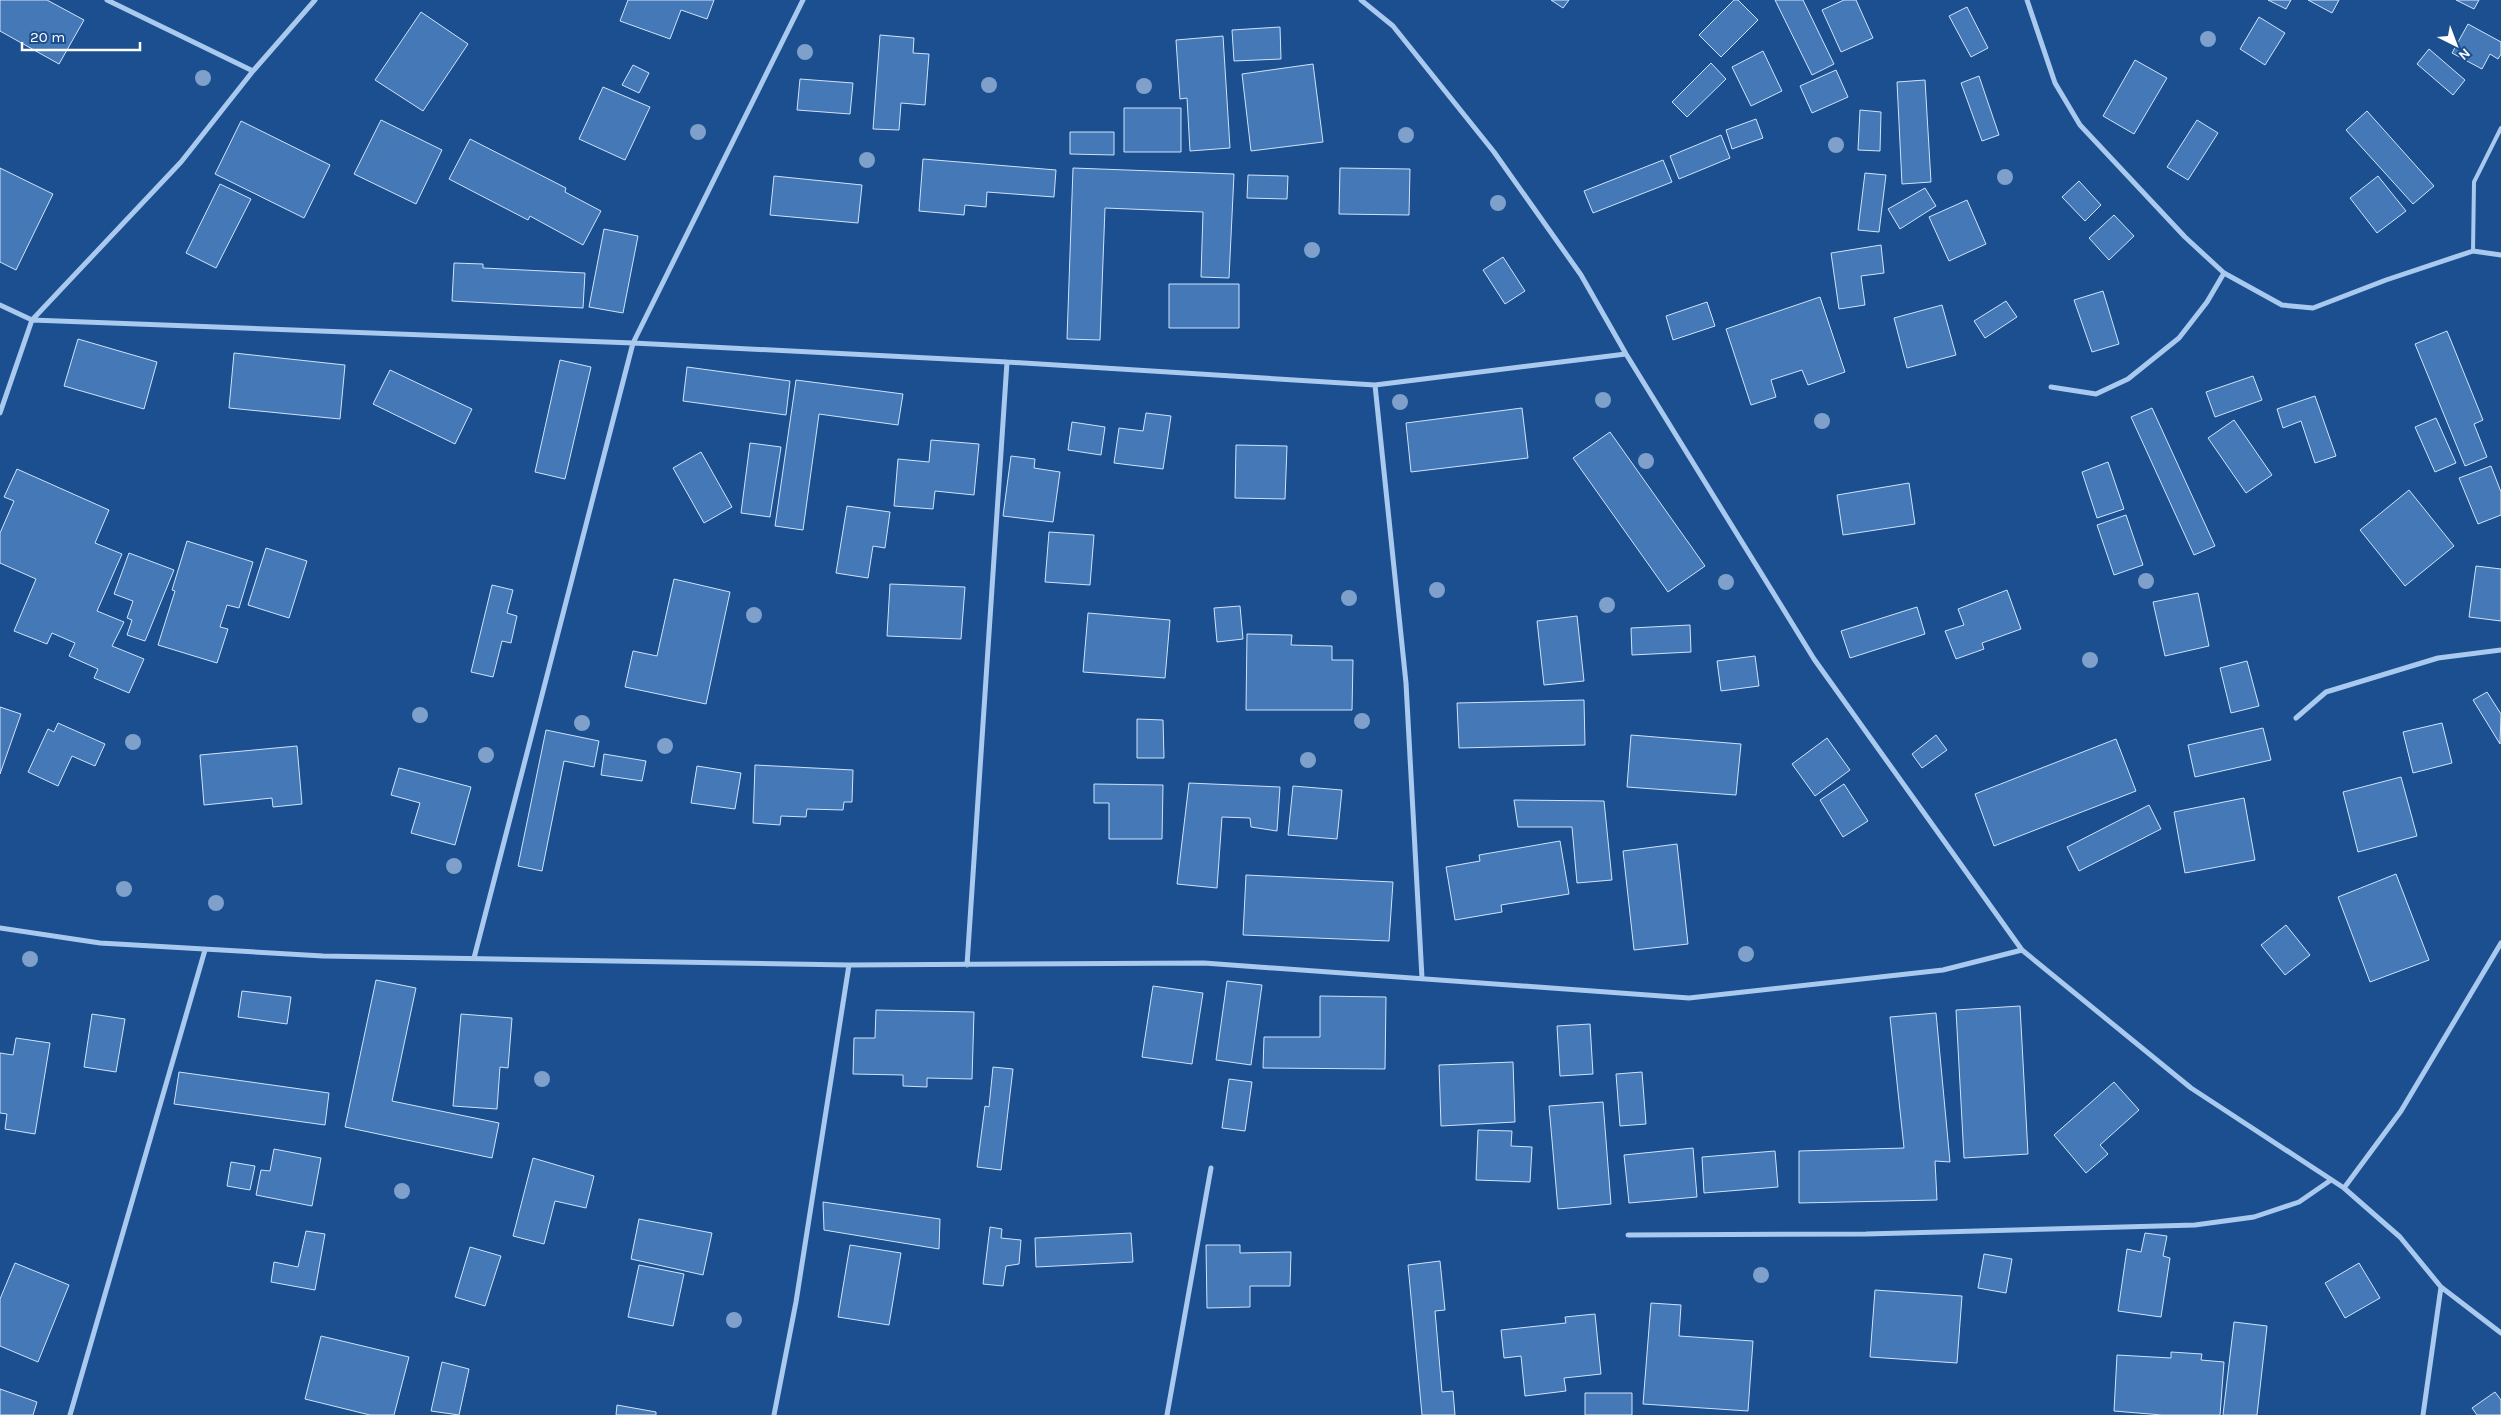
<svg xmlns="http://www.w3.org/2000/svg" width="2501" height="1415" viewBox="0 0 2501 1415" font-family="Karla,sans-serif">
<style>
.building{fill:#4478b7;stroke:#cfe3fa}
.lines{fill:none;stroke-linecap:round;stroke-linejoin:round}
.service{stroke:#a9c9ee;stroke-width:4}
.minor{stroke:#a9c9ee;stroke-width:5}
.tree{fill:#7ea0ca}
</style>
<rect width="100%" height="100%" fill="#1b4f8f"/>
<path class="building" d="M 0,0 L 47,0 L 84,20 L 59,64 L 0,31 Z
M 628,0 L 714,0 L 707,19 L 681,10 L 670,39 L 620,21 Z
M 1551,0 L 1569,0 L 1563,8 Z
M 1734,0 L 1738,0 L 1758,20 L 1721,57 L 1699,35 Z
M 1775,0 L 1803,0 L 1834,64 L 1812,75 Z
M 1844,0 L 1856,0 L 1873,38 L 1841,52 L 1822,10 Z
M 2268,0 L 2291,0 L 2286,9 Z
M 2308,0 L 2339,0 L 2332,13 Z
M 2456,0 L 2479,0 L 2474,9 Z
M 1967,7 L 1988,48 L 1971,57 L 1949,16 Z
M 421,12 L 468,44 L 423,111 L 375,80 Z
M 2259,17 L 2285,33 L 2265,65 L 2240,49 Z
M 2468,24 L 2501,42 L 2501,54 L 2498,59 L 2490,54 L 2482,69 L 2452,53 Z
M 1280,27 L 1281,59 L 1234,61 L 1232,30 Z
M 880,35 L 914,38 L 913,53 L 929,54 L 925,105 L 901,103 L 899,130 L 873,129 Z
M 1223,36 L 1230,148 L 1190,151 L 1187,98 L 1180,99 L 1176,40 Z
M 2429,49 L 2465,80 L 2453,95 L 2417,64 Z
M 1763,51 L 1782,91 L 1751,106 L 1732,67 Z
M 2135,60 L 2167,78 L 2134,134 L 2103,116 Z
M 1711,63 L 1726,79 L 1687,117 L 1672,102 Z
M 1313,64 L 1323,142 L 1251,151 L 1242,74 Z
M 633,65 L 649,73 L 639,93 L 622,85 Z
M 1836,70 L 1848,97 L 1812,113 L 1800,86 Z
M 1979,76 L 1999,135 L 1982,141 L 1961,83 Z
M 800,79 L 853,83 L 850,114 L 797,110 Z
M 1925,80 L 1931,182 L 1902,184 L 1897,82 Z
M 603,87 L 650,107 L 625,160 L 579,139 Z
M 1124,108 L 1181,108 L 1181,152 L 1124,152 Z
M 1860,110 L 1881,112 L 1880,151 L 1858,150 Z
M 2367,111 L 2434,186 L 2413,204 L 2346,130 Z
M 1756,119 L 1763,138 L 1732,149 L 1726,130 Z
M 381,120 L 442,150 L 416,204 L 354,174 Z
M 2197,120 L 2218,133 L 2188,180 L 2167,167 Z
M 241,121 L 330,165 L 304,218 L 215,174 Z
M 1070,132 L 1114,132 L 1114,155 L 1070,154 Z
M 1721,135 L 1730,158 L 1679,179 L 1670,156 Z
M 470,139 L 566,188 L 565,192 L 601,211 L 583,245 L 530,216 L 528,220 L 449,179 Z
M 923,159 L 1056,170 L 1054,197 L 987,192 L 986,207 L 965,205 L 964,215 L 919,211 Z
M 1663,160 L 1672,182 L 1593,213 L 1584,191 Z
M 0,168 L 53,194 L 16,270 L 0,262 Z
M 1073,168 L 1234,174 L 1229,278 L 1201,277 L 1203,212 L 1105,208 L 1100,340 L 1067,339 Z
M 1340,168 L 1410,169 L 1409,215 L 1339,214 Z
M 1865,173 L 1886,175 L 1879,232 L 1858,230 Z
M 1248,175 L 1288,176 L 1287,199 L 1247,198 Z
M 774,176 L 862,185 L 858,223 L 770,215 Z
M 2378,176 L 2406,211 L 2377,233 L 2350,198 Z
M 2079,181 L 2101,205 L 2085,221 L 2062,197 Z
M 220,184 L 251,199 L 216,268 L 186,253 Z
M 1925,188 L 1936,206 L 1900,229 L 1888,209 Z
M 1967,200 L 1986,244 L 1949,261 L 1929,217 Z
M 2114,215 L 2134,236 L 2109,260 L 2089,238 Z
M 604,229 L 638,236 L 623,313 L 589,307 Z
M 1881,245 L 1884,273 L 1861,276 L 1865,305 L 1839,309 L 1831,253 Z
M 1503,257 L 1525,291 L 1505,304 L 1483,270 Z
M 454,263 L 483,264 L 483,268 L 585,273 L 583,308 L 452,301 Z
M 1169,284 L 1239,284 L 1239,328 L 1169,328 Z
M 2103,291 L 2119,344 L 2092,352 L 2074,300 Z
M 1820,297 L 1845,372 L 1808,385 L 1802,370 L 1771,380 L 1776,397 L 1751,405 L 1726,329 Z
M 2006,301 L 2017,317 L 1985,338 L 1974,321 Z
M 1707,302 L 1715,326 L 1673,340 L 1666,316 Z
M 1942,305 L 1956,355 L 1907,368 L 1894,318 Z
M 2447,331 L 2483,420 L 2474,424 L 2487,457 L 2465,466 L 2415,344 Z
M 78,339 L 157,362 L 144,409 L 64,386 Z
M 234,353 L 345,365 L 340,419 L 229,408 Z
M 560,360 L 591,367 L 565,479 L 535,472 Z
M 687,367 L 790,381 L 786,415 L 683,401 Z
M 390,370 L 472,409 L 455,444 L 373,404 Z
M 2253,376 L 2262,400 L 2215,417 L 2206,392 Z
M 796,380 L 903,394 L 898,425 L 819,414 L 803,530 L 775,526 Z
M 2315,396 L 2336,456 L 2315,463 L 2301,421 L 2283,428 L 2277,409 Z
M 1522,408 L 1528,458 L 1411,472 L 1406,423 Z
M 2152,408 L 2215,546 L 2194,555 L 2131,417 Z
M 1146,413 L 1171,416 L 1163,469 L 1114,463 L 1119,428 L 1143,431 Z
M 2436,418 L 2456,463 L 2435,472 L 2415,427 Z
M 2234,420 L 2272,475 L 2246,493 L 2208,438 Z
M 1072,422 L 1105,427 L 1101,455 L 1068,450 Z
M 1610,432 L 1705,566 L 1668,592 L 1573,458 Z
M 931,440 L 979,444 L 974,495 L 935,491 L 933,509 L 894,506 L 898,459 L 929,462 Z
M 750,443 L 781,447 L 770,517 L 741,513 Z
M 1236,445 L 1287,446 L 1285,499 L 1235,498 Z
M 701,452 L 732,507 L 704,523 L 673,468 Z
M 1011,456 L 1035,459 L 1034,468 L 1060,472 L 1053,522 L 1003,516 Z
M 2108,462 L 2124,509 L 2097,518 L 2082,472 Z
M 2491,466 L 2501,492 L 2501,515 L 2478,524 L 2459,478 Z
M 17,469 L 109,510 L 95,543 L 122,554 L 97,611 L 124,622 L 112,646 L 144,659 L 129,693 L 94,678 L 98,669 L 69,656 L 75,643 L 52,633 L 47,644 L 14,631 L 36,579 L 0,563 L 0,533 L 14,501 L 4,497 Z
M 1909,483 L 1915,524 L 1843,535 L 1837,495 Z
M 2409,490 L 2454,546 L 2405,586 L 2360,530 Z
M 847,506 L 890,512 L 885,548 L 873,546 L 868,578 L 836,573 Z
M 2126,515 L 2143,565 L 2114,575 L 2097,525 Z
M 1049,532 L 1094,535 L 1090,585 L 1045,582 Z
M 187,541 L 253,562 L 239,608 L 227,605 L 220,627 L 228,629 L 217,663 L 158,645 L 175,591 L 172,590 Z
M 266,548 L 307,561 L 289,618 L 248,605 Z
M 129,553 L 174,570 L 145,641 L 127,635 L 132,620 L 127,618 L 133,601 L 114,594 Z
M 2476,566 L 2501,569 L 2501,621 L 2469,617 Z
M 674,579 L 730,592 L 706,704 L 625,687 L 633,651 L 657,656 Z
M 890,584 L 965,587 L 961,639 L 887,636 Z
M 492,585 L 513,590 L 507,613 L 517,616 L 511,643 L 502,641 L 493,677 L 471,672 Z
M 2007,590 L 2021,629 L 1982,643 L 1984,649 L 1956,659 L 1945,631 L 1964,625 L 1958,609 Z
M 2198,593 L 2209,646 L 2165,656 L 2153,602 Z
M 1240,606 L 1243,639 L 1217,642 L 1214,608 Z
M 1917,607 L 1925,634 L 1850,658 L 1841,631 Z
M 1088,613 L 1170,620 L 1165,678 L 1083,672 Z
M 1577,616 L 1584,681 L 1544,685 L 1537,621 Z
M 1690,625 L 1691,652 L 1632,655 L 1631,628 Z
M 1247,634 L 1292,635 L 1291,645 L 1332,646 L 1332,660 L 1353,660 L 1352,710 L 1246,710 Z
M 1755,656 L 1759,686 L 1721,691 L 1717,661 Z
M 2247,661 L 2259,706 L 2231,713 L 2220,668 Z
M 2487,692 L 2501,714 L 2500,744 L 2473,700 Z
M 1584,700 L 1585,745 L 1459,748 L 1457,703 Z
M 0,707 L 21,714 L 0,774 Z
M 1137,719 L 1163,720 L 1164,758 L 1137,758 Z
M 58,723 L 105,744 L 95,766 L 72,756 L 58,786 L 28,772 L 48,729 L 54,732 Z
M 2442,723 L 2452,763 L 2413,773 L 2403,732 Z
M 2263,728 L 2271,760 L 2195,777 L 2188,745 Z
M 546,730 L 599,741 L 594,767 L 564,761 L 542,871 L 518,866 Z
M 1631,735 L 1741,744 L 1736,795 L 1627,787 Z
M 1936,735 L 1947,750 L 1922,768 L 1912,754 Z
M 1827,738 L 1850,770 L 1815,796 L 1792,764 Z
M 2116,739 L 2136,791 L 1994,846 L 1975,794 Z
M 297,746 L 302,804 L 273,807 L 272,798 L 204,805 L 200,755 Z
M 604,754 L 646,761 L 642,781 L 601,775 Z
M 755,765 L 853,770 L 852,802 L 844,802 L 843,810 L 807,809 L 806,817 L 781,816 L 780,825 L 753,823 Z
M 697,766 L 741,773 L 735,809 L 691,803 Z
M 399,768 L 471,787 L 455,845 L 411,833 L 420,803 L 391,795 Z
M 2401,777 L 2417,836 L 2358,852 L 2343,792 Z
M 1189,783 L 1280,787 L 1277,831 L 1251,827 L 1250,818 L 1222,817 L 1217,888 L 1177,884 Z
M 1094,784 L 1163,785 L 1162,839 L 1109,839 L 1109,803 L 1094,803 Z
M 1844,784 L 1868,821 L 1843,837 L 1820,800 Z
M 1293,786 L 1342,790 L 1337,839 L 1288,835 Z
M 2244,798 L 2255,860 L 2185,873 L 2174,812 Z
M 1514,800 L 1604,801 L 1612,880 L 1577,883 L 1572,827 L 1518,827 Z
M 2149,805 L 2161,829 L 2079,871 L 2067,847 Z
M 1560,841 L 1569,894 L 1501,905 L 1502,912 L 1455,920 L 1446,867 L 1480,861 L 1479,855 Z
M 1677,844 L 1688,944 L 1634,950 L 1623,851 Z
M 2396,874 L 2429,960 L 2370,982 L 2338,897 Z
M 1246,875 L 1393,882 L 1389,941 L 1243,935 Z
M 2286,925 L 2310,955 L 2285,975 L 2261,945 Z
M 376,980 L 416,988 L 392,1101 L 499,1123 L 492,1158 L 345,1127 Z
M 1227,981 L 1262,985 L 1251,1065 L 1216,1060 Z
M 1153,986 L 1203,993 L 1192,1064 L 1142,1057 Z
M 242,991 L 291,997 L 287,1024 L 238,1017 Z
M 1320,996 L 1386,997 L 1385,1069 L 1263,1068 L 1264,1037 L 1320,1037 Z
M 2020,1006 L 2028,1154 L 1964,1158 L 1956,1010 Z
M 876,1010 L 974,1012 L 972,1079 L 927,1078 L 927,1087 L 903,1086 L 903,1075 L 853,1074 L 854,1038 L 875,1038 Z
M 1936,1013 L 1950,1162 L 1935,1161 L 1937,1200 L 1799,1203 L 1799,1151 L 1904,1148 L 1890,1017 Z
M 92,1014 L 125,1019 L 116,1072 L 84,1067 Z
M 461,1014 L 512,1018 L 508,1068 L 500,1067 L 497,1109 L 453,1106 Z
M 1590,1024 L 1593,1074 L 1560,1076 L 1557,1026 Z
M 16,1038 L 50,1043 L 35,1134 L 5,1129 L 7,1114 L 0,1113 L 0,1053 L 13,1055 Z
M 1513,1062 L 1515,1122 L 1441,1126 L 1439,1065 Z
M 993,1067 L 1013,1069 L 1001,1170 L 977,1167 L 985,1106 L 989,1107 Z
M 179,1072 L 329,1093 L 325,1125 L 174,1104 Z
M 1642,1072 L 1646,1124 L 1620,1126 L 1616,1074 Z
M 1229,1079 L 1252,1082 L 1245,1131 L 1222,1128 Z
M 2114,1082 L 2139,1110 L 2100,1145 L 2108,1154 L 2086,1173 L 2054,1135 Z
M 1603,1102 L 1611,1204 L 1558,1209 L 1549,1106 Z
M 1478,1130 L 1512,1131 L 1511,1146 L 1532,1147 L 1530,1182 L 1476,1180 Z
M 1693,1148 L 1697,1197 L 1629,1203 L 1624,1155 Z
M 274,1149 L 321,1158 L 312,1206 L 256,1195 L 261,1170 L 270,1171 Z
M 1775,1151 L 1778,1187 L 1704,1193 L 1702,1157 Z
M 533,1158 L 594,1176 L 586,1208 L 555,1201 L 544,1244 L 513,1236 Z
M 231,1162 L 255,1166 L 250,1190 L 227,1186 Z
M 823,1202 L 940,1219 L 939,1249 L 824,1230 Z
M 639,1219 L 712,1233 L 703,1275 L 631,1259 Z
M 990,1227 L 1002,1229 L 1001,1238 L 1021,1240 L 1019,1264 L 1006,1266 L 1003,1286 L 983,1284 Z
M 306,1231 L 325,1234 L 315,1290 L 271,1282 L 274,1262 L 298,1267 Z
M 1131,1233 L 1133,1262 L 1036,1267 L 1035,1238 Z
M 2145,1233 L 2167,1236 L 2163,1256 L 2170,1258 L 2161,1317 L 2118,1311 L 2127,1249 L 2141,1252 Z
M 850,1245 L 901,1253 L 889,1325 L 838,1317 Z
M 1206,1245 L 1240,1245 L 1240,1253 L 1291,1252 L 1290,1286 L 1250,1286 L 1250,1307 L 1207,1308 Z
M 470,1247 L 501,1256 L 485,1306 L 455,1297 Z
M 1984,1254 L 2012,1259 L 2006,1293 L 1978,1288 Z
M 1440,1261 L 1445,1310 L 1435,1311 L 1442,1392 L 1453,1391 L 1455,1415 L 1422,1415 L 1408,1265 Z
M 15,1263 L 69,1285 L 38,1362 L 0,1346 L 0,1299 Z
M 2359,1263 L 2380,1298 L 2345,1318 L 2325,1283 Z
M 639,1265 L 684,1274 L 673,1326 L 628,1317 Z
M 1875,1290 L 1962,1296 L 1957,1363 L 1870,1357 Z
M 1651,1303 L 1681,1305 L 1679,1336 L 1753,1341 L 1748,1411 L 1643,1404 Z
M 1595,1314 L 1601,1374 L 1564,1378 L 1566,1391 L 1525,1396 L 1521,1356 L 1504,1358 L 1501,1330 L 1566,1323 L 1565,1317 Z
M 2234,1322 L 2267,1326 L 2257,1415 L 2223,1415 Z
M 321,1336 L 409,1357 L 394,1415 L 370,1415 L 305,1399 Z
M 2171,1352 L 2202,1354 L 2201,1360 L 2224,1362 L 2220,1415 L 2162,1415 L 2114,1411 L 2117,1355 L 2171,1358 Z
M 442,1362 L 469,1369 L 459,1415 L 431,1411 Z
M 0,1389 L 37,1402 L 33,1415 L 0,1415 Z
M 2495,1392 L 2501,1400 L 2501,1415 L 2477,1415 L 2472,1408 Z
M 1585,1393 L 1632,1393 L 1632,1415 L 1585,1415 Z
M 617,1405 L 656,1412 L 656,1415 L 616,1415 Z"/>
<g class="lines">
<path class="service" d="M 2473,251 L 2474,182 L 2501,128"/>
<path class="minor" d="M 107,0 L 253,71
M 1361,0 L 1393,26 L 1494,152 L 1581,275 L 1626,354 L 1814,659 L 2022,950 L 2191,1088 L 2344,1188 L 2400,1237 L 2441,1287 L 2423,1415
M 2027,0 L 2055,83 L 2080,125 L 2185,237 L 2224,273 L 2282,305 L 2313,308 L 2386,280 L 2473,251 L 2501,255
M 0,305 L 32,320 L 633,343 L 1007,362 L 1375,385 L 1626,354
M 1375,385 L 1406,683 L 1422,978
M 2051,387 L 2096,394 L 2128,379 L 2179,338 L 2207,302 L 2224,273
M 0,413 L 32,320 L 181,162 L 253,71 L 315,0
M 2296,718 L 2326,692 L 2438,658 L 2501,650
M 0,928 L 100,943 L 323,956 L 849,965 L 1204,963 L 1689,998 L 1943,970 L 2022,950
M 474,958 L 633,343 L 803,0
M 967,965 L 1007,362
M 2344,1188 L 2401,1111 L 2501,943
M 1628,1235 L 1866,1234 L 2195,1225 L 2254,1217 L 2299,1202 L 2331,1180
M 2441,1287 L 2501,1333
M 70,1415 L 205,950
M 774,1415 L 796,1302 L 849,965
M 1167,1415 L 1211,1168"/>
</g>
<g class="tree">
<circle cx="2208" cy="39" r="8"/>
<circle cx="805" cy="52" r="8"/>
<circle cx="203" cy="78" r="8"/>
<circle cx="989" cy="85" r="8"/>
<circle cx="1144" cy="86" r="8"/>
<circle cx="698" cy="132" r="8"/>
<circle cx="1406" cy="135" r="8"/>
<circle cx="1836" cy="145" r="8"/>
<circle cx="867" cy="160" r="8"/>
<circle cx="2005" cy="177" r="8"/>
<circle cx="1498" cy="203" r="8"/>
<circle cx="1312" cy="250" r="8"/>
<circle cx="1603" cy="400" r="8"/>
<circle cx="1400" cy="402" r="8"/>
<circle cx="1822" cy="421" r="8"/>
<circle cx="1646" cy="461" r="8"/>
<circle cx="2146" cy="581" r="8"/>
<circle cx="1726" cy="582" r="8"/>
<circle cx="1437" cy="590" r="8"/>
<circle cx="1349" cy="598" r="8"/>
<circle cx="1607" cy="605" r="8"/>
<circle cx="754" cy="615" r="8"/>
<circle cx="2090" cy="660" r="8"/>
<circle cx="420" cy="715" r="8"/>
<circle cx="1362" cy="721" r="8"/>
<circle cx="582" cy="723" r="8"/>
<circle cx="133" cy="742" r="8"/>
<circle cx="665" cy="746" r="8"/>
<circle cx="486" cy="755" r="8"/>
<circle cx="1308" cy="760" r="8"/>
<circle cx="454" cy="866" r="8"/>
<circle cx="124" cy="889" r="8"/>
<circle cx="216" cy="903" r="8"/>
<circle cx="1746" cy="954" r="8"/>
<circle cx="30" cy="959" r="8"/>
<circle cx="542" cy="1079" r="8"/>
<circle cx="402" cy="1191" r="8"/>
<circle cx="1761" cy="1275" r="8"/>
<circle cx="734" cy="1320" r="8"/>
</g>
<g transform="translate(2456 45) rotate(138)" stroke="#1b4f8f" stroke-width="4" paint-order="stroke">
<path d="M0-4L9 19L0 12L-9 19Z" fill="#ffffff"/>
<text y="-8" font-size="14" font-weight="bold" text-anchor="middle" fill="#ffffff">N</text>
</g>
<path d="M22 42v8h118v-8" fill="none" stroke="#ffffff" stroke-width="2.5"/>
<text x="30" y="42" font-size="15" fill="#ffffff" stroke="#1b4f8f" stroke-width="4" paint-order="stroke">20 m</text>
</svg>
